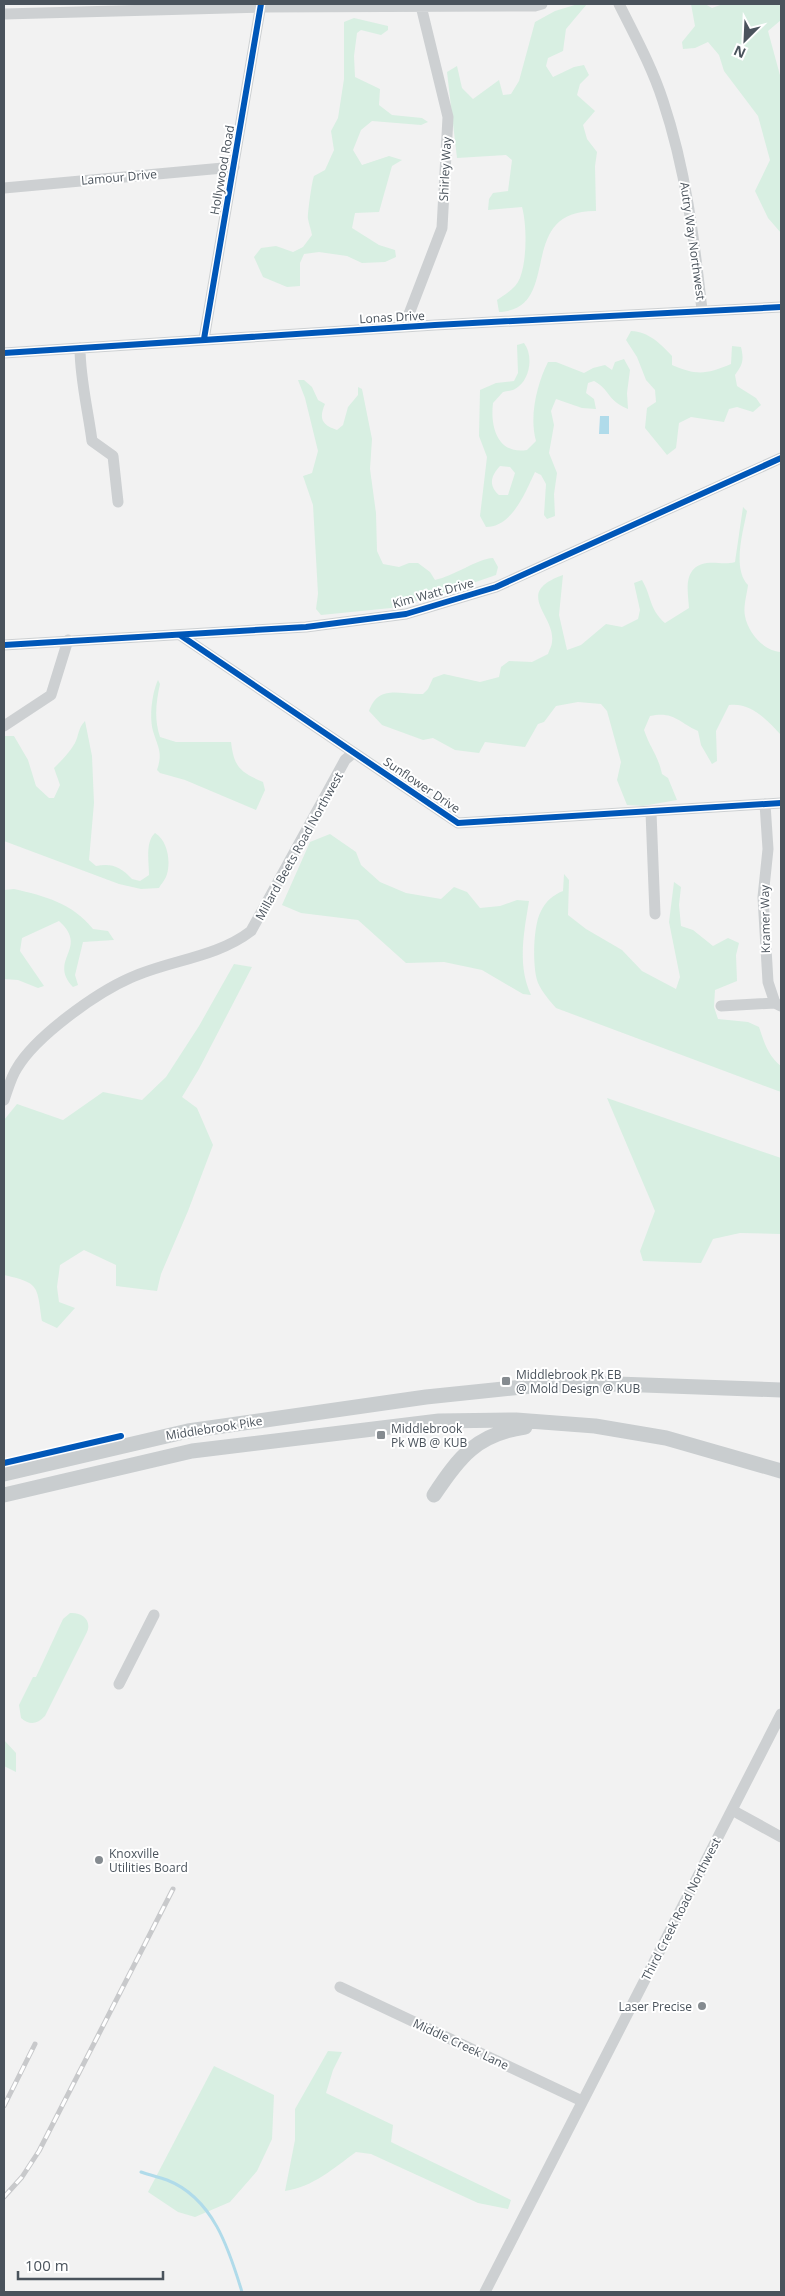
<svg xmlns="http://www.w3.org/2000/svg" width="785" height="2296" viewBox="0 0 785 2296" font-family="'Open Sans',sans-serif">
<style>
.green{fill:#d8efe2;fill-rule:evenodd}
.water{fill:#b0dbea}
.lines{fill:none;stroke-linecap:round;stroke-linejoin:round}
.stream{stroke:#b0dbea;stroke-width:3}
.minor{stroke:#cdd0d2;stroke-width:11}
.major{stroke:#c9cdcf;stroke-width:15}
.rail-casing{stroke:#c8c9cb;stroke-width:5}
.rail{stroke:#fff;stroke-width:3;stroke-dasharray:9;stroke-linecap:butt}
.cycleway-casing{stroke:#fff;stroke-width:9}
.cycleway{stroke:#0057b8;stroke-width:6}
.poi-dot{fill:#858b90;stroke:#fff;stroke-width:2}
.labels{text-anchor:middle;dominant-baseline:central;stroke-width:4;stroke-linejoin:round;paint-order:stroke}
.street-label{font-size:12px;fill:#4a535c;stroke:#fff}
.poi-label{font-size:12px;fill:#4a535c;stroke:#fff;text-anchor:start}
</style>
<rect width="100%" height="100%" fill="#f2f2f2"/>
<path class="green" d="M 578,4 L 587,4 L 566,29 L 563,51 L 548,58 L 546,66 L 553,77 L 574,67 L 584,65 L 589,75 L 580,84 L 577,95 L 595,111 L 583,125 L 587,139 L 597,152 L 595,166 L 596,211 C 513,210 565,309 499,312 L 497,300 C 506,294 516,288 520,278 C 527,260 527,225 522,207 L 488,210 L 489,199 L 493,193 L 508,191 L 512,160 L 506,155 L 457,158 L 447,72 L 457,66 L 462,88 L 473,99 L 499,80 L 503,95 L 511,94 L 519,81 L 535,22 L 555,11 Z
M 691,4 L 705,4 L 712,8 L 723,4 L 781,4 L 781,20 L 768,31 L 781,79 L 781,233 L 768,218 L 755,191 L 770,160 L 758,116 L 724,71 L 719,55 L 708,42 L 695,48 L 683,49 L 682,42 L 695,26 Z
M 354,18 L 388,26 L 388,30 L 381,35 L 361,30 L 357,33 L 354,56 L 355,77 L 380,89 L 379,105 L 392,115 L 422,118 L 428,122 L 421,125 L 372,121 L 361,130 L 353,150 L 362,165 L 389,156 L 402,160 L 392,166 L 379,212 L 355,213 L 352,228 L 379,245 L 395,250 L 396,257 L 385,262 L 362,263 L 347,256 L 319,252 L 304,254 L 300,263 L 300,286 L 287,287 L 263,277 L 254,257 L 261,248 L 276,246 L 293,252 L 303,247 L 312,235 C 311,230 309,224 308,219 C 307,217 312,180 314,176 L 325,170 L 334,150 L 331,131 L 338,118 L 344,79 L 344,22 Z
M 631,331 C 649,332 660,343 672,356 L 672,365 C 697,376 707,374 731,364 L 732,346 L 741,347 C 744,360 743,364 735,375 L 737,386 L 756,398 L 761,405 L 753,412 L 737,407 L 729,409 L 724,422 L 691,417 L 679,423 L 676,448 L 667,455 L 645,428 L 647,408 L 656,402 L 655,390 L 646,380 L 637,357 L 626,340 Z
M 524,343 C 534,356 530,381 515,389 C 512,391 506,391 503,392 L 493,403 C 490,427 498,455 527,450 L 536,441 C 529,416 537,384 548,362 L 556,362 L 584,373 L 593,368 L 605,365 L 612,370 L 615,362 L 624,359 L 630,370 L 627,393 L 628,409 C 606,400 611,390 594,381 L 588,383 L 586,393 L 594,399 L 596,409 L 582,408 L 556,399 L 551,411 L 554,425 L 549,453 L 557,473 L 554,494 L 555,516 L 547,519 L 544,515 L 546,484 L 541,475 L 535,472 C 525,493 512,527 486,527 L 480,516 L 487,457 L 479,436 L 480,390 L 496,383 L 514,381 L 518,373 L 517,345 ZM 500,466 L 510,467 L 515,473 L 508,495 L 499,495 C 488,485 491,476 500,466 Z
M 298,380 L 304,380 L 312,387 L 318,400 L 325,404 C 319,418 321,425 337,430 L 343,425 L 348,407 L 358,395 L 358,387 L 362,389 L 372,439 L 370,469 L 376,513 L 377,551 L 383,564 L 399,567 L 409,563 L 418,563 L 430,572 L 435,580 C 454,576 477,559 493,558 L 498,567 L 496,575 L 441,594 L 391,608 L 321,615 L 316,609 L 318,594 L 313,505 L 303,476 L 312,473 L 318,451 L 305,398 Z
M 743,507 L 747,511 C 743,532 732,568 748,585 C 747,594 743,607 745,616 C 748,633 764,651 781,652 L 781,735 C 767,720 751,702 729,705 L 716,731 L 717,761 L 712,764 L 701,745 L 698,731 C 678,722 674,711 650,716 L 644,730 C 650,748 658,755 662,774 L 668,778 L 677,800 L 643,806 L 627,805 L 617,780 L 621,762 L 607,711 L 601,704 L 578,702 L 556,706 L 544,722 L 538,724 L 525,747 L 485,742 L 479,753 L 455,750 L 433,738 L 423,740 L 382,725 L 369,711 C 379,684 399,695 423,694 L 428,689 L 433,678 L 444,674 L 480,682 L 499,677 L 501,667 L 509,661 L 532,662 L 548,654 C 549,650 552,646 552,642 C 556,615 512,593 563,575 L 559,615 L 567,650 L 581,645 L 606,624 L 622,627 L 638,619 L 640,610 L 634,583 L 642,580 C 652,597 649,609 665,623 L 689,608 C 688,591 682,567 707,563 C 717,562 725,565 735,562 Z
M 158,680 L 160,684 C 156,702 154,719 160,737 L 176,742 L 231,742 C 234,767 240,772 263,782 L 265,790 L 256,810 L 185,780 L 160,773 L 157,770 C 163,752 158,748 153,731 C 149,717 152,693 158,680 Z
M 85,721 L 92,756 L 94,803 L 89,860 L 96,866 C 112,863 121,867 132,879 L 140,881 L 149,875 C 149,862 145,842 155,833 C 167,840 171,860 167,874 C 166,879 161,884 159,888 L 141,889 L 119,884 L 4,841 L 4,736 L 14,736 L 28,760 L 36,786 L 49,798 L 54,798 L 60,785 L 54,768 C 62,760 69,753 75,743 C 79,735 78,728 85,721 Z
M 330,834 L 356,852 L 361,865 L 380,882 L 406,893 L 441,899 L 454,887 L 467,892 L 480,908 L 500,906 L 517,900 L 529,901 C 524,932 517,965 531,995 L 523,994 L 482,970 L 444,962 L 406,963 L 358,920 L 301,913 L 282,905 L 310,842 Z
M 564,874 L 569,880 L 568,915 L 586,929 L 622,950 L 642,971 L 676,989 L 680,977 L 669,922 L 674,882 L 681,887 L 679,905 L 681,926 L 693,930 L 713,946 L 728,938 L 739,943 L 736,955 L 737,981 L 715,990 L 714,1007 L 718,1019 L 748,1022 L 759,1027 C 764,1042 768,1056 781,1066 L 781,1092 L 556,1008 C 550,1001 542,992 538,983 C 532,968 533,925 541,911 C 546,901 553,895 563,891 Z
M 14,889 C 45,896 72,903 93,929 L 108,931 L 114,940 L 83,942 L 75,975 L 78,985 L 73,987 C 47,959 90,949 59,921 L 22,938 L 20,951 L 44,986 L 38,988 L 18,980 L 4,979 L 4,890 Z
M 234,964 L 252,967 L 199,1069 L 182,1097 L 197,1108 L 213,1145 L 188,1211 L 161,1274 L 157,1291 L 116,1286 L 116,1265 L 84,1250 L 60,1265 L 57,1287 L 59,1302 L 75,1308 L 57,1328 L 42,1321 C 37,1286 40,1283 4,1275 L 4,1120 L 17,1104 L 63,1120 L 103,1092 L 142,1100 L 166,1077 L 199,1026 Z
M 607,1098 L 781,1158 L 781,1234 L 740,1233 L 713,1239 L 701,1263 L 643,1261 L 640,1251 L 655,1211 Z
M 70,1613 C 82,1612 92,1620 87,1632 L 45,1716 C 37,1725 29,1725 21,1718 L 19,1705 L 33,1677 L 36,1677 L 63,1619 Z
M 4,1740 L 16,1753 L 16,1772 L 4,1766 Z
M 328,2051 L 342,2052 L 333,2070 L 326,2093 L 393,2125 L 391,2142 L 511,2200 L 508,2209 L 478,2203 L 371,2154 L 356,2152 C 334,2168 313,2187 285,2191 L 295,2140 L 295,2109 Z
M 214,2066 L 274,2095 L 272,2139 L 257,2171 L 230,2202 L 195,2217 L 178,2212 L 148,2192 Z"/>
<path class="water" d="M 600,416 L 609,416 L 609,434 L 599,434 Z"/>
<g class="lines">
<path class="stream" d="M 141,2172 C 149,2175 159,2177 167,2180 C 213,2198 229,2249 242,2292"/>
<path class="minor" d="M 619,4 C 635,36 652,67 663,101 C 686,170 694,238 702,310
M 4,14 L 261,7 L 535,6 L 542,4
M 4,188 L 234,167
M 404,327 L 442,228 L 448,117 L 421,6
M 204,339 L 261,4
M 80,348 C 80,379 88,410 92,441 L 113,456 L 118,502
M 4,353 L 435,325 L 781,307
M 180,635 L 458,823 L 781,803
M 4,645 L 306,627 L 406,614 L 496,587 L 781,458
M 4,726 L 51,695 L 68,640
M 765,804 L 768,849 L 763,897 L 768,982 L 775,1003
M 651,812 L 655,914
M 721,1006 L 775,1003 L 781,1006
M 4,1100 C 8,1089 11,1077 17,1068 C 36,1036 96,993 130,978 C 169,960 216,958 251,931 L 345,760 L 353,753
M 119,1684 L 154,1615
M 732,1810 L 781,1837
M 340,1987 L 582,2101
M 485,2292 L 781,1714"/>
<path class="major" d="M 4,1474 L 188,1431 L 426,1397 L 542,1385 L 617,1384 L 781,1390
M 4,1495 L 192,1451 L 439,1421 L 516,1420 L 595,1426 L 666,1438 L 781,1471
M 434,1495 C 459,1457 477,1434 525,1427"/>
<defs>
<path id="rail" d="M 4,2106 L 35,2044
M 4,2197 L 22,2177 L 39,2151 L 173,1889"/>
</defs>
<use href="#rail" class="rail-casing"/>
<use href="#rail" class="rail"/>
<defs>
<path id="cycleway" d="M 204,339 L 261,4
M 4,353 L 435,325 L 781,307
M 180,635 L 458,823 L 781,803
M 4,645 L 306,627 L 406,614 L 496,587 L 781,458
M 4,1463 L 121,1436"/>
</defs>
<use href="#cycleway" class="cycleway-casing"/>
<use href="#cycleway" class="cycleway"/>
</g>
<g class="poi-dot">
<rect x="501" y="1376" width="10" height="10" rx="2.5"/>
<rect x="376" y="1430" width="10" height="10" rx="2.5"/>
<circle cx="99" cy="1860" r="5"/>
<circle cx="702" cy="2006" r="5"/>
</g>
<g class="labels">
<g class="street-label">
<text transform="translate(445 169) rotate(-87)">Shirley Way</text>
<text transform="translate(222 170) rotate(-80)">Hollywood Road</text>
<text transform="translate(119 177) rotate(-5)">Lamour Drive</text>
<text transform="translate(693 241) rotate(82)">Autry Way Northwest</text>
<text transform="translate(392 317) rotate(-3)">Lonas Drive</text>
<text transform="translate(433 593) rotate(-15)">Kim Watt Drive</text>
<text transform="translate(422 785) rotate(34)">Sunflower Drive</text>
<text transform="translate(299 846) rotate(-61)">Millard Beets Road Northwest</text>
<text transform="translate(765 919) rotate(-91)">Kramer Way</text>
<text transform="translate(214 1428) rotate(-9)">Middlebrook Pike</text>
<text transform="translate(681 1909) rotate(-63)">Third Creek Road Northwest</text>
<text transform="translate(461 2044) rotate(25)">Middle Creek Lane</text>
</g>
<g class="poi-label">
<text x="516" y="1374">Middlebrook Pk EB<tspan x="516" dy="14">@ Mold Design @ KUB</tspan></text>
<text x="391" y="1428">Middlebrook<tspan x="391" dy="14">Pk WB @ KUB</tspan></text>
<text x="109" y="1853">Knoxville<tspan x="109" dy="14">Utilities Board</tspan></text>
<text x="692" y="2006" text-anchor="end">Laser Precise</text>
</g>
</g>
<rect width="785" height="2296" fill="none" stroke="#4a535c" stroke-width="10"/>
<g transform="translate(745 40) rotate(204)" stroke="#ffffff" stroke-width="4" paint-order="stroke">
<path d="M0-4L9 19L0 12L-9 19Z" fill="#4a535c"/>
<text y="-8" font-size="14" font-weight="bold" text-anchor="middle" fill="#4a535c">N</text>
</g>
<path d="M18 2271v8h145v-8" fill="none" stroke="#4a535c" stroke-width="2.5"/>
<text x="25" y="2271" font-size="15" fill="#4a535c" stroke="#ffffff" stroke-width="4" paint-order="stroke">100 m</text>
</svg>
